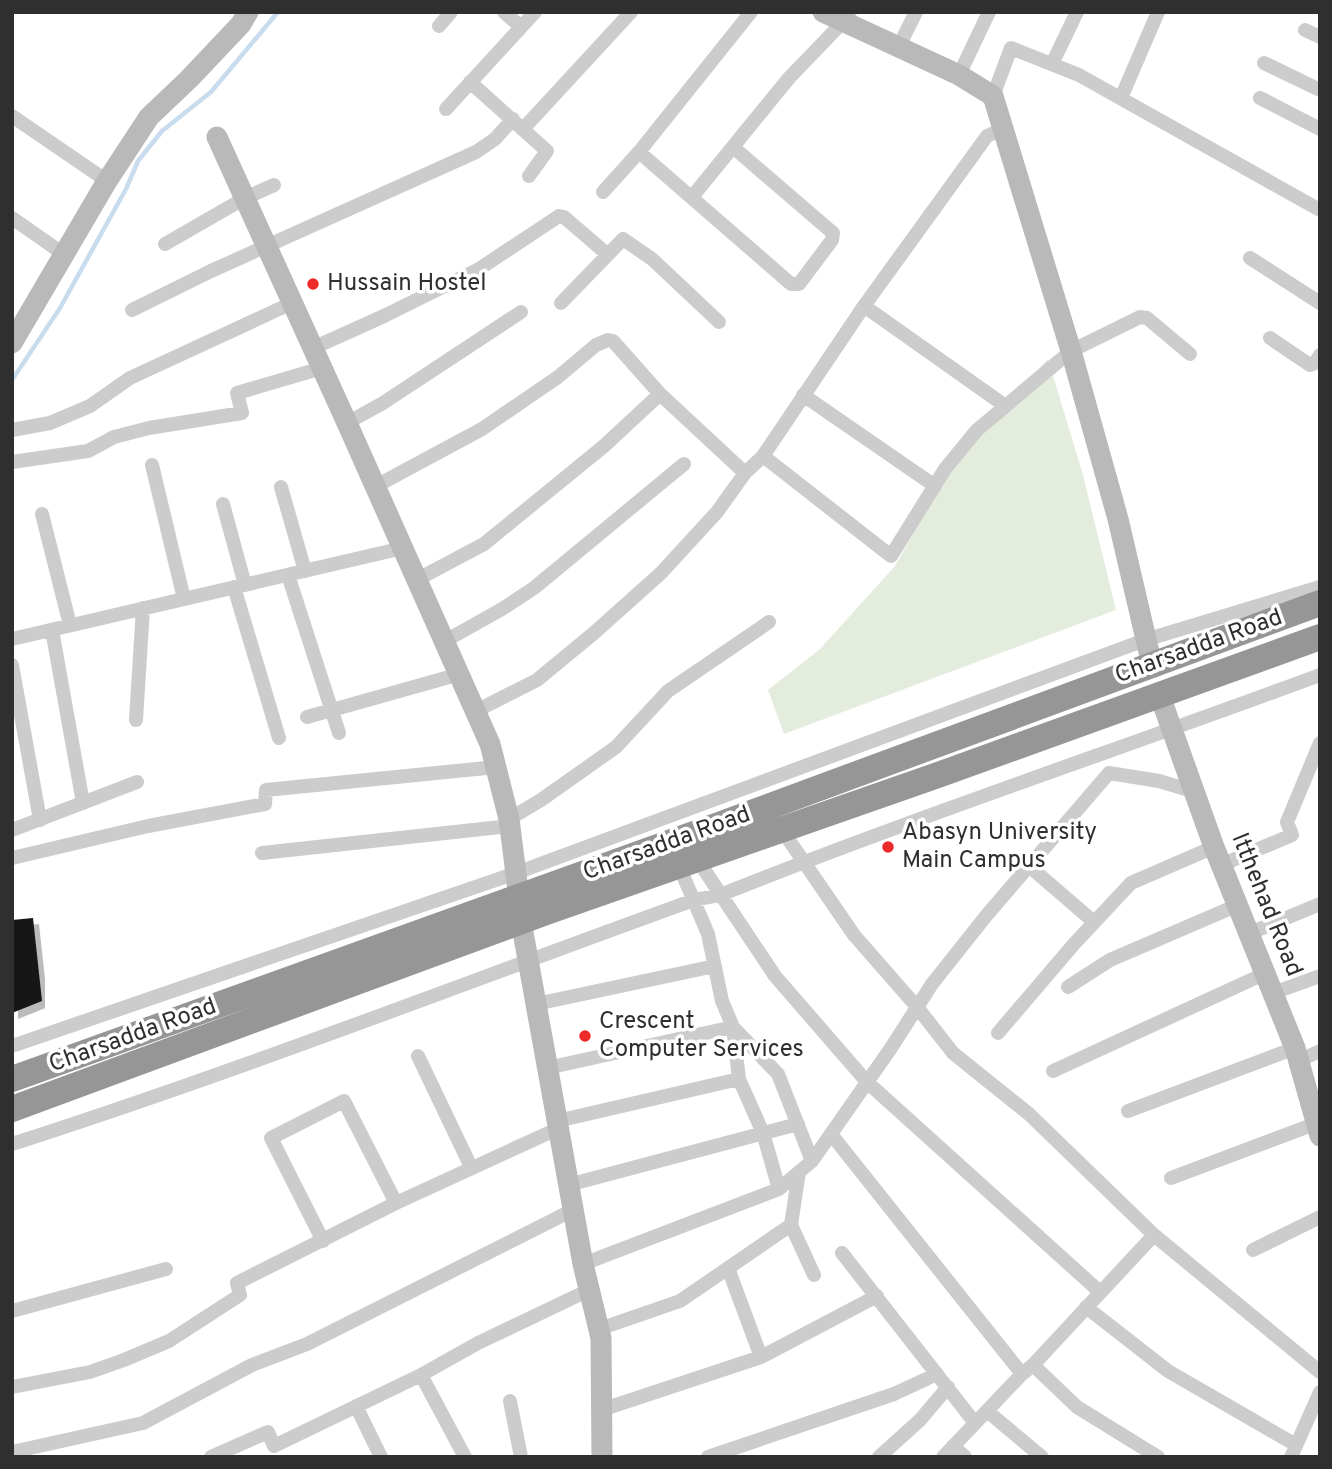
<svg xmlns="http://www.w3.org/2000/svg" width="1332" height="1469" viewBox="0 0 1332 1469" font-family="Overpass,sans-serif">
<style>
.green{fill:#e4eddd}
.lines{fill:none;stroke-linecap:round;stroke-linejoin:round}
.stream{stroke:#c8dcee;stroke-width:4.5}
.building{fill:#161616;filter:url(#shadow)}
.street{stroke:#ccc;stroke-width:14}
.secondary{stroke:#b9b9b9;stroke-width:21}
.highway{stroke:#969696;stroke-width:26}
.poi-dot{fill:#ed2b2b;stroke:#fff;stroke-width:2.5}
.labels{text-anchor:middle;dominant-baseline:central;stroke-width:7;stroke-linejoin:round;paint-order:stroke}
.poi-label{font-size:24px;fill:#2f2f2f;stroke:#fff;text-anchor:start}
.street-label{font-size:24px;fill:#2f2f2f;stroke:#fff}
</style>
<defs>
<filter id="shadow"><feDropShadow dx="6" dy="6" stdDeviation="0" flood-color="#0004"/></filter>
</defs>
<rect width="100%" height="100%" fill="#fff"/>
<path class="green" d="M 1048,359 L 1083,475 L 1116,610 L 784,734 L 768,690 L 820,649 L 895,566 L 950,468 Z"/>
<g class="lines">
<path class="stream" d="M 12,380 L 60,308 L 126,189 L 138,161 L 162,131 L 211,92 L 278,12"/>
</g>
<path class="building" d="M 33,918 L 42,1001 L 12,1013 L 12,920 Z"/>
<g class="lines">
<path class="street" d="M 504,12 L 521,27
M 439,26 L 451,12
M 1305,30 L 1320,37
M 899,46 L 916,12
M 1264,63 L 1320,90
M 1052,64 L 1077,12
M 959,75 L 989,12
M 470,82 L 547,151 L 529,176
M 993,96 L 1011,48 L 1079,75 L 1320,210
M 1121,98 L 1158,12
M 1260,98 L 1320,129
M 446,109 L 535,12
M 12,116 L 107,181
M 523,129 L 631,12
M 639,152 L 791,284 L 799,284 L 832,240 L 833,233 L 733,147
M 603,192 L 639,152 L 751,12
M 692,197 L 789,78 L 843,22 L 850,12
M 12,218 L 65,255
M 165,244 L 245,198 L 274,185
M 1250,258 L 1320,303
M 561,303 L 623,239 L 652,259 L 719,322
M 864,306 L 1004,405
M 132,310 L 211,271 L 476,152 L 495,139 L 513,119
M 1270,338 L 1310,365 L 1315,363 L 1320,355
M 313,348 L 384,316 L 479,269 L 559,216 L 564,217 L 607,254
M 803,395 L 935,486
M 347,423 L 383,403 L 521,312
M 12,430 L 50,423 L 90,406 L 130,378 L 292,303
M 763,456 L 864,306 L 987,136 L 1004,128
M 12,462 L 88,451 L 114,437 L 149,428 L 242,413 L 237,393 L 322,368
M 152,465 L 184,599
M 376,486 L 482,429 L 558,377 L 596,345 L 608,340 L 613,341 L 660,394
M 281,487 L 305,571
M 223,504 L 245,585
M 42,514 L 70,625
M 288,575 L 339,733
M 418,579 L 484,544 L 604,446 L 660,394 L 745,473 L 763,456 L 891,556 L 945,469 L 977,430 L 1071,351 L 1140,317 L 1147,318 L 1190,354
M 234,587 L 279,738
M 52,630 L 83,803
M 12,639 L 403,548
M 445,641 L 502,609 L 534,588 L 684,464
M 12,665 L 40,820
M 476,711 L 537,680 L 594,633 L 661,573 L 717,512 L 745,473
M 307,717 L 460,674
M 136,720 L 143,608
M 509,819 L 541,800 L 616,747 L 668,691 L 769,622
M 12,830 L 137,782
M 782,830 L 854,935 L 917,1007 L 953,1053 L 1029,1114 L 1154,1235 L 1320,1372
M 262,853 L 510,826
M 12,858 L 148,826 L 265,804 L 266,790 L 496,767
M 697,859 L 775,976 L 867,1082 L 1100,1292
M 1221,865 L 1292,835 L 1287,822 L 1320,743
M 679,866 L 708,934 L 722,1001 L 733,1027 L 778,1074 L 812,1161
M 1029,866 L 1094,922
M 1250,933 L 1320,904
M 1068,987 L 1110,960 L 1238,905
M 1273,993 L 1320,976
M 536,1004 L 715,966
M 998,1033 L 1074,944 L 1131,883 L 1214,847
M 12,1046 L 516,873 L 1145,640 L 1320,587
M 418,1056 L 471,1167
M 1298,1061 L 1320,1051
M 547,1068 L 733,1027 L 739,1079 L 557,1121
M 1053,1071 L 1266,973
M 1128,1111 L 1295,1048
M 831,1134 L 1022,1374
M 12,1144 C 242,1070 467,982 694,900 L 720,895 C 918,816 1120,749 1320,675
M 1171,1178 L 1320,1122
M 568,1185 L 798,1124
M 779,1189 L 812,1161 L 891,1048 L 932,984 L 986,916 L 1109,773 L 1159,781 L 1192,791
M 791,1225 L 814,1275
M 323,1241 L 271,1138 L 344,1101 L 396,1203
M 1253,1250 L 1320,1217
M 842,1253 L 975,1423
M 583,1264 L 779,1189 L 763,1133 L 739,1079
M 728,1268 L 761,1357
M 1086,1307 L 1168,1371 L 1296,1445
M 12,1311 L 166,1269
M 599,1329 L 680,1301 L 791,1225 L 799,1172
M 1033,1365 L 1077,1407 L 1158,1457
M 421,1375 L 465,1457
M 12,1387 L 90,1372 L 124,1360 L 169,1341 L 240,1295 L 237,1283 L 396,1203 L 557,1129
M 510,1401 L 521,1457
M 356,1406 L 381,1457
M 601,1410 L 761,1357 L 877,1296
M 987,1411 L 1042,1457
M 953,1446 L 965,1457
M 12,1452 L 143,1423 L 252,1365 L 307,1344 L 573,1210
M 211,1457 L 268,1432 L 274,1446 L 421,1375 L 478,1343 L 589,1290
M 708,1457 L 894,1394 L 937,1374
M 879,1457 L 920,1420 L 948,1387
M 943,1457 L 1022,1374 L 1033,1365 L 1154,1235
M 1291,1457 L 1320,1392"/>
<path class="secondary" d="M 823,12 L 959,75 L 993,96 L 1071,351 L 1118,519 L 1152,665
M 217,137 L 347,423 L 490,744 L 509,819 L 519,898
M 12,343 L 107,181 L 149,117 L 189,79 L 241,24 L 248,12
M 1160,696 L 1214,847 L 1295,1048 L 1320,1136
M 521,921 L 583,1264 L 601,1338 L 602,1457"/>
<path class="highway" d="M 12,1079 L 708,829 L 1320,603
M 12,1109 L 546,912 L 938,775 L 1320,637"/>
</g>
<g class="poi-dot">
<circle cx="313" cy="284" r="7"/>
<circle cx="888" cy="847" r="7"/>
<circle cx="585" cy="1036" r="7"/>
</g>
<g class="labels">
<g class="poi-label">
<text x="327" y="284">Hussain Hostel</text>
<text x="902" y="833">Abasyn University<tspan x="902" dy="28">Main Campus</tspan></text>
<text x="599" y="1022">Crescent<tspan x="599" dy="28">Computer Services</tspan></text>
</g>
<g class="street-label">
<text transform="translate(1199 647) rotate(-20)">Charsadda Road</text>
<text transform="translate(667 844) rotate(-20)">Charsadda Road</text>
<text transform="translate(1266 905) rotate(68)">Itthehad Road</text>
<text transform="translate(133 1036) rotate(-20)">Charsadda Road</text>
</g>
</g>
<rect width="1332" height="1469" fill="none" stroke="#2f2f2f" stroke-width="28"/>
</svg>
